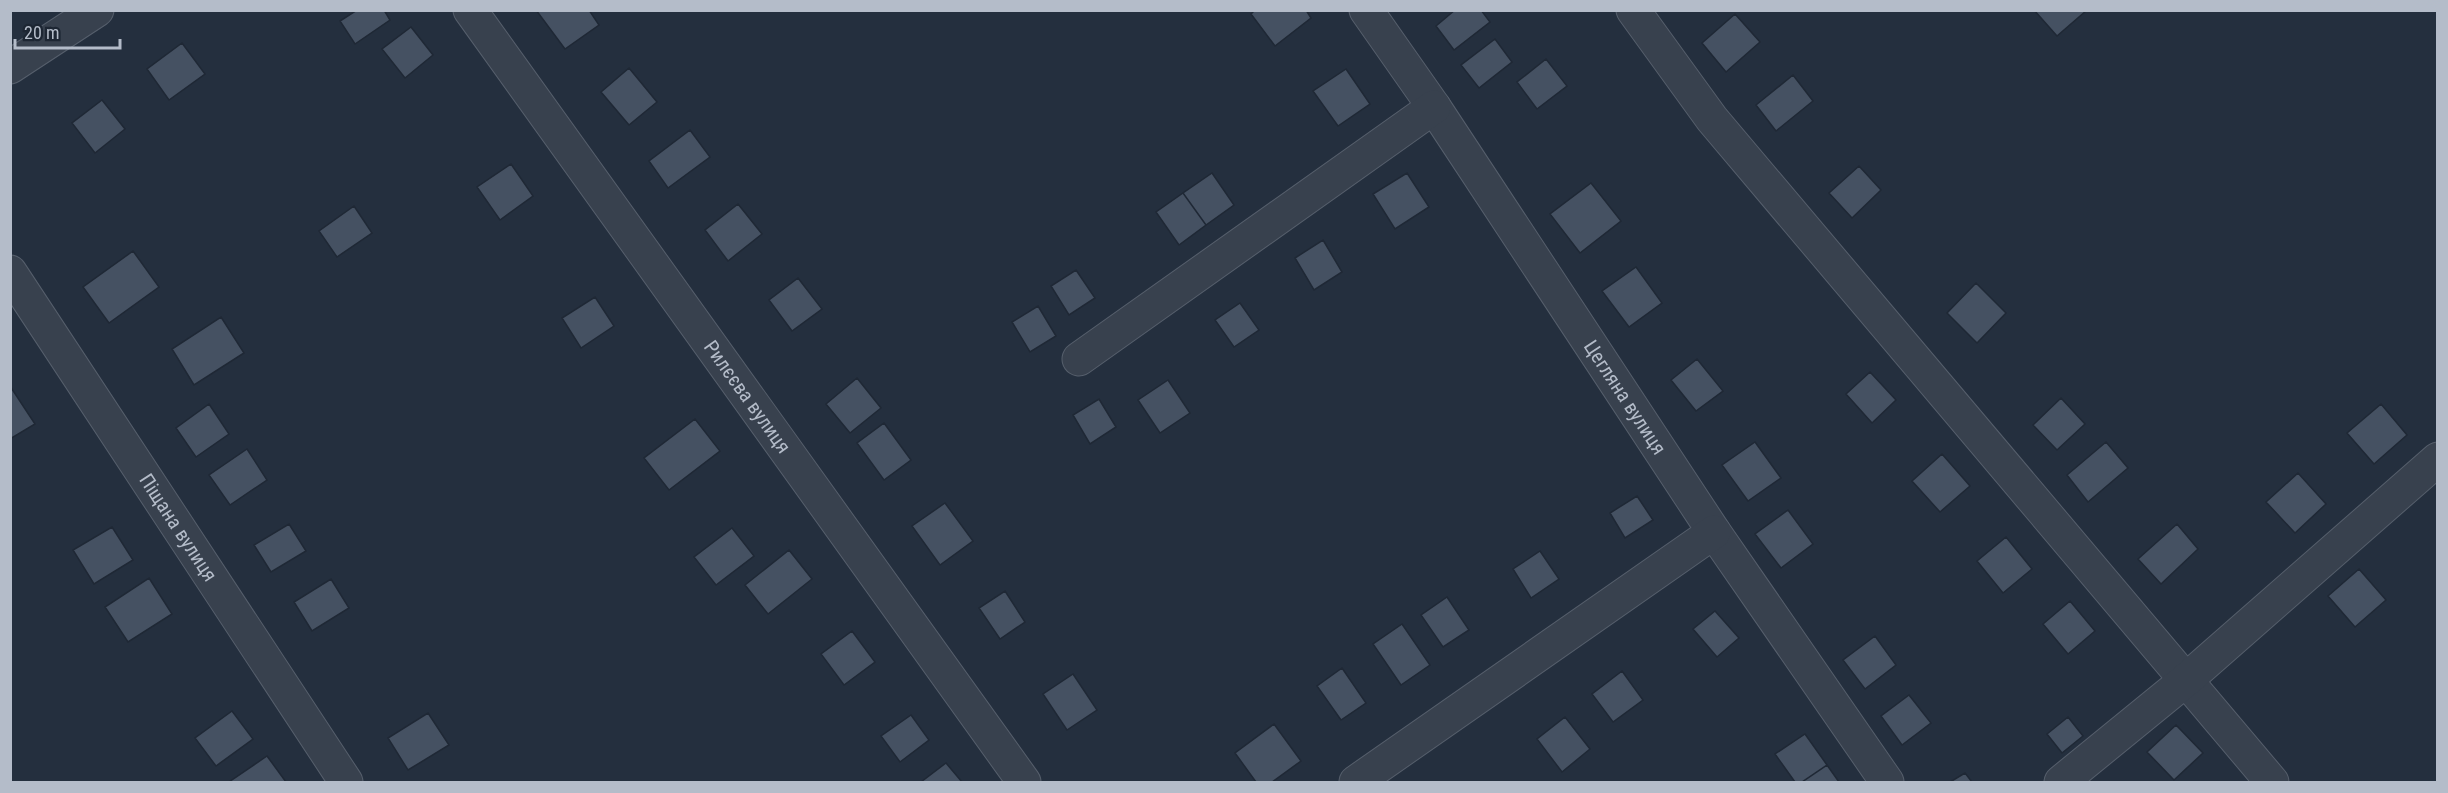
<svg xmlns="http://www.w3.org/2000/svg" width="2448" height="793" viewBox="0 0 2448 793" font-family="'Roboto Condensed',sans-serif">
<style>
.building{fill:#455162;stroke:#1f2835;stroke-width:1.5}
.lines{fill:none;stroke-linecap:round;stroke-linejoin:round}
.street-casing{stroke:#565f6c;stroke-width:35}
.street{stroke:#38414e;stroke-width:33}
.labels{text-anchor:middle;dominant-baseline:central;stroke-width:4.5;stroke-linejoin:round;paint-order:stroke}
.street-label{font-size:20px;fill:#b4bcc9;stroke:#1d2633}
</style>
<rect width="100%" height="100%" fill="#242f3e"/>
<path class="building" d="M 357,10 L 384,10 L 390,20 L 355,44 L 340,21 Z
M 536,10 L 589,10 L 599,25 L 565,49 Z
M 1255,10 L 1306,10 L 1311,18 L 1275,46 L 1251,14 Z
M 1455,10 L 1481,10 L 1490,22 L 1454,50 L 1436,26 Z
M 2034,10 L 2087,10 L 2057,36 Z
M 1735,14 L 1760,42 L 1726,72 L 1702,43 Z
M 411,27 L 433,55 L 405,78 L 382,49 Z
M 1495,39 L 1512,62 L 1479,88 L 1461,65 Z
M 182,43 L 205,74 L 169,100 L 147,69 Z
M 1546,59 L 1567,86 L 1537,109 L 1517,82 Z
M 629,68 L 657,102 L 629,125 L 601,92 Z
M 1346,69 L 1370,104 L 1338,126 L 1313,91 Z
M 1793,75 L 1813,101 L 1776,131 L 1756,105 Z
M 102,100 L 125,129 L 95,153 L 72,123 Z
M 690,130 L 710,157 L 668,188 L 649,161 Z
M 511,164 L 533,196 L 500,220 L 477,187 Z
M 1859,166 L 1881,190 L 1852,218 L 1829,193 Z
M 1212,173 L 1234,205 L 1206,225 L 1183,193 Z
M 1407,173 L 1429,207 L 1395,229 L 1373,194 Z
M 1591,183 L 1621,221 L 1580,253 L 1550,214 Z
M 1183,193 L 1206,225 L 1179,245 L 1156,212 Z
M 738,204 L 762,234 L 728,261 L 705,230 Z
M 354,206 L 372,233 L 337,257 L 319,231 Z
M 1323,240 L 1342,272 L 1314,290 L 1295,258 Z
M 133,251 L 159,287 L 109,323 L 83,287 Z
M 1636,267 L 1662,303 L 1629,327 L 1602,291 Z
M 1076,270 L 1095,298 L 1069,315 L 1051,286 Z
M 798,278 L 822,309 L 792,331 L 769,300 Z
M 1976,283 L 2006,313 L 1977,343 L 1947,313 Z
M 595,297 L 614,326 L 581,348 L 562,318 Z
M 1240,303 L 1259,330 L 1234,347 L 1215,320 Z
M 1038,306 L 1056,336 L 1030,352 L 1012,322 Z
M 221,317 L 244,353 L 194,385 L 172,349 Z
M 1697,359 L 1723,391 L 1696,411 L 1671,380 Z
M 1870,372 L 1896,400 L 1872,423 L 1846,394 Z
M 857,378 L 881,408 L 850,433 L 826,404 Z
M 1168,380 L 1190,413 L 1160,433 L 1138,400 Z
M 10,386 L 35,424 L 10,439 Z
M 2061,398 L 2085,424 L 2057,450 L 2033,425 Z
M 1099,399 L 1116,427 L 1090,444 L 1073,415 Z
M 209,404 L 229,434 L 196,457 L 176,428 Z
M 2381,404 L 2407,435 L 2374,464 L 2347,433 Z
M 695,419 L 720,451 L 669,490 L 644,458 Z
M 884,423 L 911,460 L 884,480 L 857,443 Z
M 1755,442 L 1781,478 L 1748,501 L 1722,465 Z
M 2106,442 L 2128,468 L 2088,502 L 2067,475 Z
M 247,449 L 267,480 L 230,505 L 209,475 Z
M 1942,454 L 1970,486 L 1940,512 L 1912,481 Z
M 2298,473 L 2326,504 L 2295,533 L 2266,502 Z
M 1637,496 L 1653,520 L 1625,538 L 1610,513 Z
M 945,503 L 973,541 L 940,565 L 912,526 Z
M 1788,510 L 1813,544 L 1781,568 L 1755,534 Z
M 289,524 L 306,551 L 271,572 L 254,545 Z
M 2177,524 L 2198,549 L 2161,584 L 2138,559 Z
M 112,527 L 133,560 L 94,584 L 73,550 Z
M 732,528 L 754,556 L 716,585 L 694,557 Z
M 2006,537 L 2032,569 L 2003,593 L 1977,561 Z
M 789,550 L 812,579 L 768,614 L 745,585 Z
M 1540,551 L 1559,579 L 1531,598 L 1513,569 Z
M 2359,569 L 2386,600 L 2355,627 L 2328,596 Z
M 149,578 L 172,614 L 128,642 L 105,607 Z
M 331,579 L 349,608 L 312,631 L 294,602 Z
M 1005,591 L 1025,622 L 1000,639 L 979,608 Z
M 1447,597 L 1469,630 L 1443,647 L 1421,615 Z
M 2070,601 L 2095,631 L 2068,654 L 2043,624 Z
M 1715,611 L 1739,638 L 1717,657 L 1693,629 Z
M 1402,624 L 1430,665 L 1401,685 L 1373,644 Z
M 852,631 L 875,662 L 844,685 L 821,654 Z
M 1875,636 L 1896,665 L 1865,689 L 1843,660 Z
M 1342,668 L 1366,703 L 1341,720 L 1317,686 Z
M 1622,671 L 1643,700 L 1613,722 L 1592,694 Z
M 1073,674 L 1097,710 L 1067,730 L 1043,694 Z
M 1909,695 L 1931,723 L 1902,745 L 1881,716 Z
M 232,711 L 253,739 L 216,766 L 195,738 Z
M 428,713 L 449,745 L 408,770 L 388,738 Z
M 911,715 L 929,740 L 900,762 L 881,736 Z
M 1565,717 L 1590,749 L 1562,772 L 1537,739 Z
M 2068,717 L 2083,736 L 2062,753 L 2047,734 Z
M 1274,724 L 1301,761 L 1272,782 L 1256,782 L 1235,753 Z
M 2176,725 L 2203,753 L 2174,780 L 2147,752 Z
M 1805,734 L 1827,765 L 1802,782 L 1795,782 L 1775,754 Z
M 267,756 L 286,782 L 229,782 Z
M 946,763 L 962,782 L 921,782 Z
M 1827,765 L 1839,782 L 1802,782 Z
M 1965,773 L 1972,782 L 1950,782 Z"/>
<g class="lines">
<defs>
<g id="street">
<path id="s1" d="M 470,10 L 1024,782"/>
<path id="s2" d="M 1366,10 L 1434,107 L 1714,532 L 1887,782"/>
<path d="M 1633,10 L 1712,119 L 2272,782"/>
<path d="M 10,67 L 97,10"/>
<path id="s3" d="M 10,272 L 346,782"/>
<path d="M 1079,359 L 1434,107"/>
<path d="M 1356,782 L 1714,532"/>
<path d="M 2061,782 L 2186,680 L 2438,459"/>
</g>
</defs>
<use href="#street" class="street-casing"/>
<use href="#street" class="street"/>
</g>
<g class="labels">
<g class="street-label">
<text stroke="none"><textPath href="#s1" startOffset="476">Рилєєва вулиця</textPath></text>
<text stroke="none"><textPath href="#s2" startOffset="466">Цегляна вулиця</textPath></text>
<text stroke="none"><textPath href="#s3" startOffset="306">Піщана вулиця</textPath></text>
</g>
</g>
<rect width="2448" height="793" fill="none" stroke="#b4bcc9" stroke-width="24"/>
<path d="M15 39v9h105v-9" fill="none" stroke="#b4bcc9" stroke-width="3"/>
<text x="24" y="39" font-size="18" fill="#b4bcc9" stroke="#1d2633" stroke-width="4.5" paint-order="stroke">20 m</text>
</svg>
